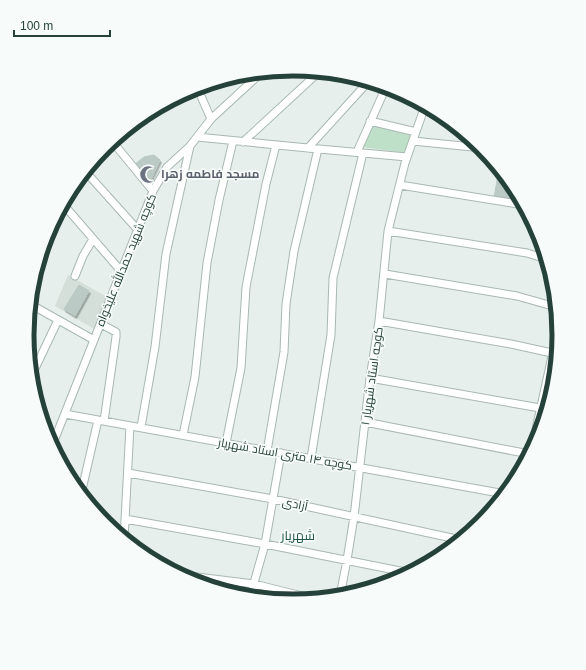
<svg xmlns="http://www.w3.org/2000/svg" width="586" height="670" viewBox="0 0 586 670" font-family="Helvetica,Cairo,sans-serif">
<style>
.built{fill:#d4dfda}
.green{fill:#bfe0c8}
.building{fill:#bbcac4;stroke:#b8c9c2;filter:url(#shadow)}
.lines{fill:none;stroke-linecap:round;stroke-linejoin:round}
.street-casing{stroke:#a8b8b2;stroke-width:9}
.street{stroke:#fff;stroke-width:7}
.labels{text-anchor:middle;dominant-baseline:central;stroke-width:3.5;stroke-linejoin:round;paint-order:stroke}
.worship-label{font-size:12px;font-weight:bold;fill:#5b616d;stroke:#f7fbf9;text-anchor:start}
.street-label{font-size:12px;fill:#24423a;stroke:#f7fbf9}
.neighbourhood-label{font-size:13px;fill:#1f5548;stroke:#f7fbf9}
.rim{fill:none;stroke:#24423a;stroke-width:5}
</style>
<defs>
<filter id="shadow"><feDropShadow dx="1.5" dy="2.5" stdDeviation="0" flood-color="#0004"/></filter>
</defs>
<rect width="100%" height="100%" fill="#e6efeb"/>
<path class="built" d="M 68,275 L 107,297 L 96,330 L 55,306 Z"/>
<path class="green" d="M 369,125 L 411,135 L 405,153 L 362,147 Z"/>
<path class="building" d="M 154,155 L 160,160 L 149,183 L 134,165 L 144,157 Z
M 499,169 L 512,185 L 509,200 L 494,198 Z
M 79,285 L 89,291 L 75,316 L 64,309 Z"/>
<g class="lines">
<defs>
<path id="street" d="M 197,87 L 211,119
M 370,121 L 416,132
M 133,123 L 185,93
M 197,137 L 308,148 L 407,157
M 112,141 L 153,191
M 413,141 L 482,148
M 243,142 L 319,72
M 465,146 L 468,136
M 308,148 L 369,81
M 357,152 L 386,87
M 85,171 L 138,230
M 400,185 L 524,205
M 63,204 L 121,271
M 388,231 L 527,253 L 546,259
M 42,250 L 65,206
M 385,274 L 517,296 L 556,307
M 75,276 L 83,256 L 93,239
M 30,304 L 94,340
M 379,321 L 511,344 L 552,353
M 101,324 L 116,332 L 116,337 L 104,421
M 31,377 L 58,320
M 370,378 L 540,408 L 547,411
M 65,414 L 505,494
M 365,422 L 529,454
M 141,427 L 155,347 L 166,254 L 190,146
M 183,435 L 195,377 L 207,263 L 219,200 L 233,141
M 226,443 L 241,368 L 246,287 L 266,184 L 276,145
M 52,446 L 153,191 L 167,167 L 190,146 L 211,119 L 262,72
M 267,451 L 284,352 L 286,304 L 294,251 L 318,149
M 531,452 L 558,329
M 311,458 L 331,335 L 333,278 L 363,153
M 128,473 L 273,499 L 461,540
M 81,494 L 98,420
M 125,519 L 265,544 L 410,573
M 124,539 L 130,426
M 181,575 L 254,584 L 314,599
M 340,596 L 347,560 L 354,517 L 370,378 L 379,321 L 388,231 L 405,163 L 425,106
M 250,597 L 265,544 L 281,453"/>
</defs>
<use href="#street" class="street-casing"/>
<use href="#street" class="street"/>
</g>
<defs>
<symbol id="mosque-bare" viewBox="-9 -9 18 18"><path d="M3.5-4.9A6 6 0 1 0 3.5 4.9A5 5 0 1 1 3.5-4.9Z" fill="#6b7280" stroke="#f7fbf9" stroke-width="2.5" paint-order="stroke"/></symbol>
</defs>
<g fill-rule="evenodd">
<use href="#mosque-bare" x="136" y="162" width="25" height="25"/>
</g>
<g class="labels">
<g class="worship-label">
<text x="161" y="174">مسجد فاطمه زهرا</text>
</g>
<g class="street-label">
<text transform="translate(126 260) rotate(-68)">کوچه شهید حمدالله علیخواه</text>
<text transform="translate(372 376) rotate(-82)">کوچه استاد شهریار ۱</text>
<text transform="translate(285 454) rotate(10)">کوچه ۱۴ متری استاد شهریار</text>
<text transform="translate(295 504) rotate(12)">آزادی</text>
</g>
<g class="neighbourhood-label">
<text x="298" y="535">شهریار</text>
</g>
</g>
<path d="M0 0H586V670H0ZM34 335a259 259 0 1 1 518 0a259 259 0 1 1-518 0Z" fill="#f7fbf9" fill-rule="evenodd"/>
<path class="rim" d="M34 335a259 259 0 1 1 518 0a259 259 0 1 1-518 0Z"/>
<path d="M14 30v6h96v-6" fill="none" stroke="#24423a" stroke-width="2"/>
<text x="20" y="30" font-size="12" fill="#24423a" stroke="#f7fbf9" stroke-width="3" paint-order="stroke">100 m</text>
</svg>
